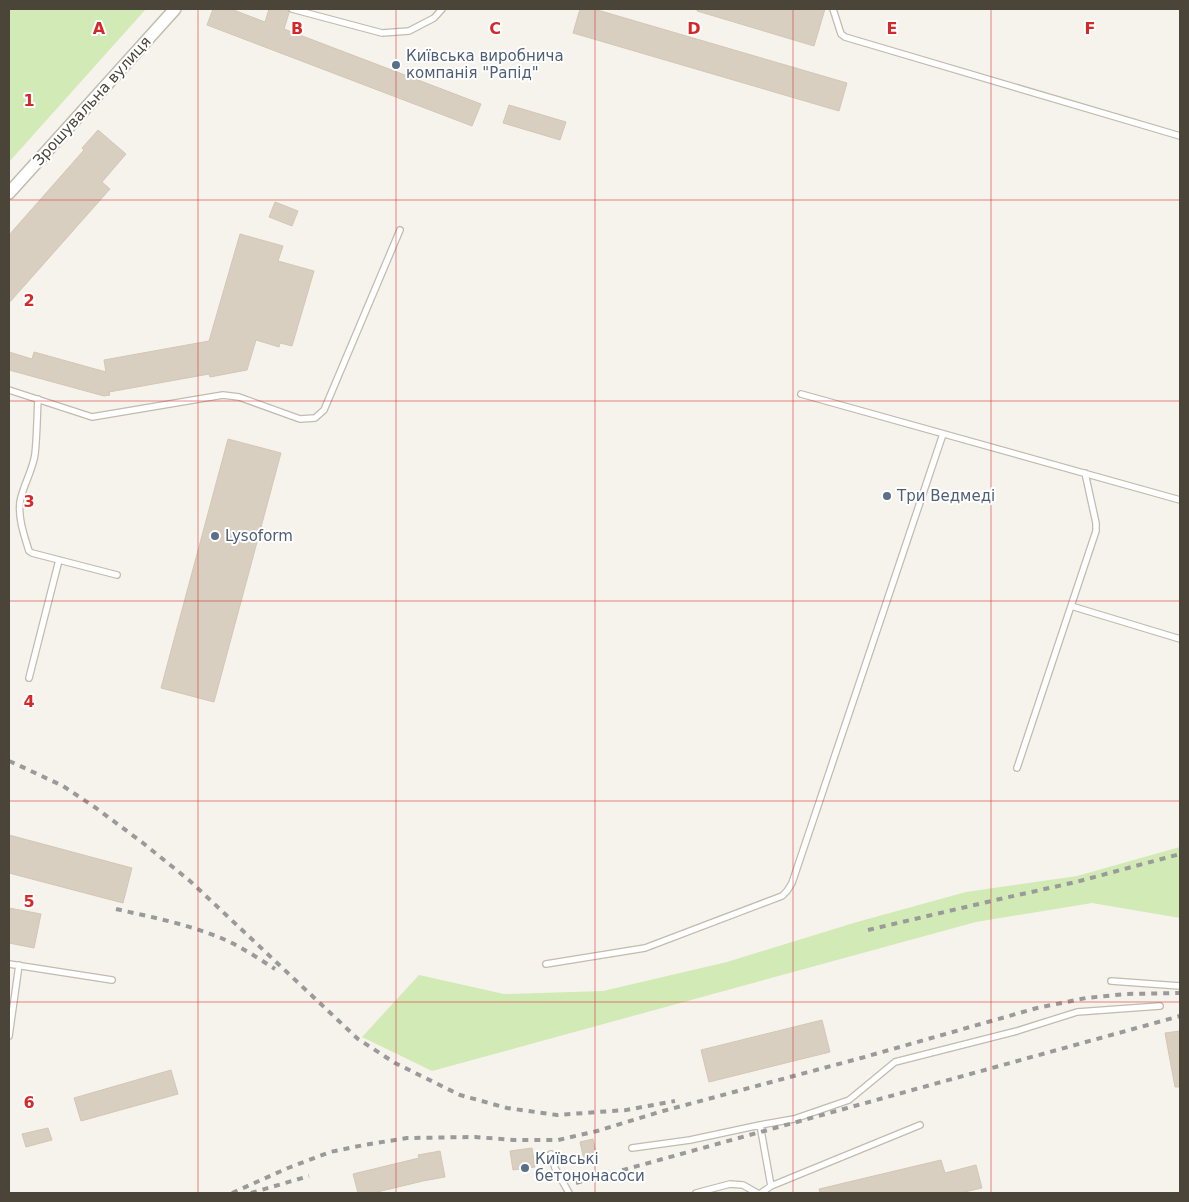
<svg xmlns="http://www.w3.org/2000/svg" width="1189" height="1202" viewBox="0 0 1189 1202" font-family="'DejaVu Sans',sans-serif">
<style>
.green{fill:#d2eab5}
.building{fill:#d8cfc1;stroke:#d3c7b4}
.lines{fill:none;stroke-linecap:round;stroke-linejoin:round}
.lane-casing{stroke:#c2bbae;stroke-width:8}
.street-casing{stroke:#c2bbae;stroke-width:14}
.lane{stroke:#fff;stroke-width:5.5}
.street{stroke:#fff;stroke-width:11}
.rail{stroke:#9a9a9a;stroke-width:4;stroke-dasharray:6 6;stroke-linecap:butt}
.grid{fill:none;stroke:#d62828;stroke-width:1;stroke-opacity:0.55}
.service-dot{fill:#5c6f8a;stroke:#fff;stroke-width:2}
.labels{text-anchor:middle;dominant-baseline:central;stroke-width:4;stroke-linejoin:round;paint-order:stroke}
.service-label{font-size:15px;fill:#4e5e75;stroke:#fff;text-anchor:start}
.street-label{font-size:15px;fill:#4b4439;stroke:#fff}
.grid-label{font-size:16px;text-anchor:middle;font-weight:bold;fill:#d62828;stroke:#fff;stroke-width:4;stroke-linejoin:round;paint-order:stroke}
</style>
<rect width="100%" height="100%" fill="#f6f3ec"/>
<path class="green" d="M 9,9 L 146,9 L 9,162 Z
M 1180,847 L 1180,918 L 1092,903 L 976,922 L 432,1071 L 362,1037 L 419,975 L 504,994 L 603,991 L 727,962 L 857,922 L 966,892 L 1077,876 Z"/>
<path class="building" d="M 213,9 L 231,9 L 265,22 L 269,9 L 287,9 L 289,13 L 284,29 L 481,104 L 472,126 L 207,25 Z
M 580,9 L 594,9 L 847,83 L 839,111 L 573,33 Z
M 697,9 L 825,9 L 814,46 L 697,11 Z
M 509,105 L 566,122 L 560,140 L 503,123 Z
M 98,130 L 126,154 L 102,182 L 110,189 L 9,303 L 9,235 L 84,150 L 82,148 Z
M 275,202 L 298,211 L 292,226 L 269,217 Z
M 240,234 L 283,246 L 278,261 L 314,271 L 292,346 L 280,343 L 279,347 L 256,340 L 247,370 L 210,377 L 209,374 L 109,392 L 110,395 L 104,396 L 9,370 L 9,352 L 32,359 L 34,352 L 106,372 L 104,360 L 209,341 Z
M 228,439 L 281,453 L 214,702 L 161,688 Z
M 9,835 L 132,868 L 123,903 L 9,873 Z
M 9,908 L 41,914 L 34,948 L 9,943 Z
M 822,1020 L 830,1052 L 709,1082 L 701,1050 Z
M 1180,1031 L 1180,1087 L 1175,1087 L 1165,1033 Z
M 171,1070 L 178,1094 L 81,1121 L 74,1098 Z
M 48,1128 L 52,1140 L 26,1147 L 22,1134 Z
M 593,1139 L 597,1157 L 584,1160 L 580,1142 Z
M 532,1148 L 535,1167 L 513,1170 L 510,1151 Z
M 440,1151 L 445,1177 L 423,1181 L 373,1193 L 358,1193 L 353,1174 L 419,1158 L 418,1155 Z
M 941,1160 L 945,1173 L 976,1165 L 982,1188 L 960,1193 L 820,1193 L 819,1189 Z"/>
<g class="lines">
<defs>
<path id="lane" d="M 292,9 L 382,33 L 409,31 L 434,18 L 442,9
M 833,9 L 841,34 L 845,37 L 1180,136
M 9,390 L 92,417 L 223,395 L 239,397 L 300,419 L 315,418 L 324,410 L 400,230
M 801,394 L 1180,500
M 38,399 C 37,417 37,436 35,454 C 33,470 23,485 20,502 C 18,518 24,535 29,551 L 32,553 L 117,575
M 1071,606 L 1180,639
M 29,678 L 59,560
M 1017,768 L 1096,531 L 1096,523 L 1085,473
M 9,964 L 112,980
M 546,964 L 645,948 L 782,896 L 787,891 L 792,883 L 943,434
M 1111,981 L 1180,986
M 9,1036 L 19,965
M 760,1125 L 771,1186
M 632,1148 L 690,1140 L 760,1125 L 794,1119 L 849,1100 L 895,1062 L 1017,1031 L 1077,1012 L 1160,1006
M 551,1154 L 555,1168 L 569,1193
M 696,1193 L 730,1184 L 743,1185 L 757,1193
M 761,1193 L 771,1186 L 920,1125"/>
<path id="street" d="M 9,193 L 175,9"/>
</defs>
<use href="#lane" class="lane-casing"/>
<use href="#street" class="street-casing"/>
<use href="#lane" class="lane"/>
<use href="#street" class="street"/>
<path class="rail" d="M 9,761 L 16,764 L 63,786 L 96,808 L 143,843 L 190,881 L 358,1039 L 395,1063 L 460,1095 L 507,1108 L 557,1115 L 626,1110 L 675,1101
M 116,909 C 151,917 187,924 221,938 C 240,946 258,958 275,969
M 868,930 L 1000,899 L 1076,882 L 1180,854
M 576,1183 L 1180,1016
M 232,1193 L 288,1168 L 330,1152 L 364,1145 L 407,1138 L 475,1137 L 514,1140 L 558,1140 L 597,1131 L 663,1111 L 861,1058 L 1037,1008 L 1086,998 L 1126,994 L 1180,993
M 251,1193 L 309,1176"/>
</g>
<path class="grid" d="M 198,9 L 198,1193M 396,9 L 396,1193M 595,9 L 595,1193M 793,9 L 793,1193M 991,9 L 991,1193M 9,200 L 1180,200M 9,401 L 1180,401M 9,601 L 1180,601M 9,801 L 1180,801M 9,1002 L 1180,1002"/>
<g class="service-dot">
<circle cx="396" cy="65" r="5"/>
<circle cx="887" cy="496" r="5"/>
<circle cx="215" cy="536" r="5"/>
<circle cx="525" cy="1168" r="5"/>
</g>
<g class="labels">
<g class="service-label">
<text x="406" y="56">Київська виробнича<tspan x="406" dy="17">компанія "Рапід"</tspan></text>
<text x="897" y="496">Три Ведмеді</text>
<text x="225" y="536">Lysoform</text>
<text x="535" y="1159">Київські<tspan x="535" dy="17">бетононасоси</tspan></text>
</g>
<g class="street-label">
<text transform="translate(92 101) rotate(-48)">Зрошувальна вулиця</text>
</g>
</g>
<g class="grid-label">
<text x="99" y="34">A</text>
<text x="297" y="34">B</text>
<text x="495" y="34">C</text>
<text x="694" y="34">D</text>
<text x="892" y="34">E</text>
<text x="1090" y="34">F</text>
<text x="29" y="106">1</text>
<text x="29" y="306">2</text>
<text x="29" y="507">3</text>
<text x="29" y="707">4</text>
<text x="29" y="907">5</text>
<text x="29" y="1108">6</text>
</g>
<rect width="1189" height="1202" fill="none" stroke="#4b4439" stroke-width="20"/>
</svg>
